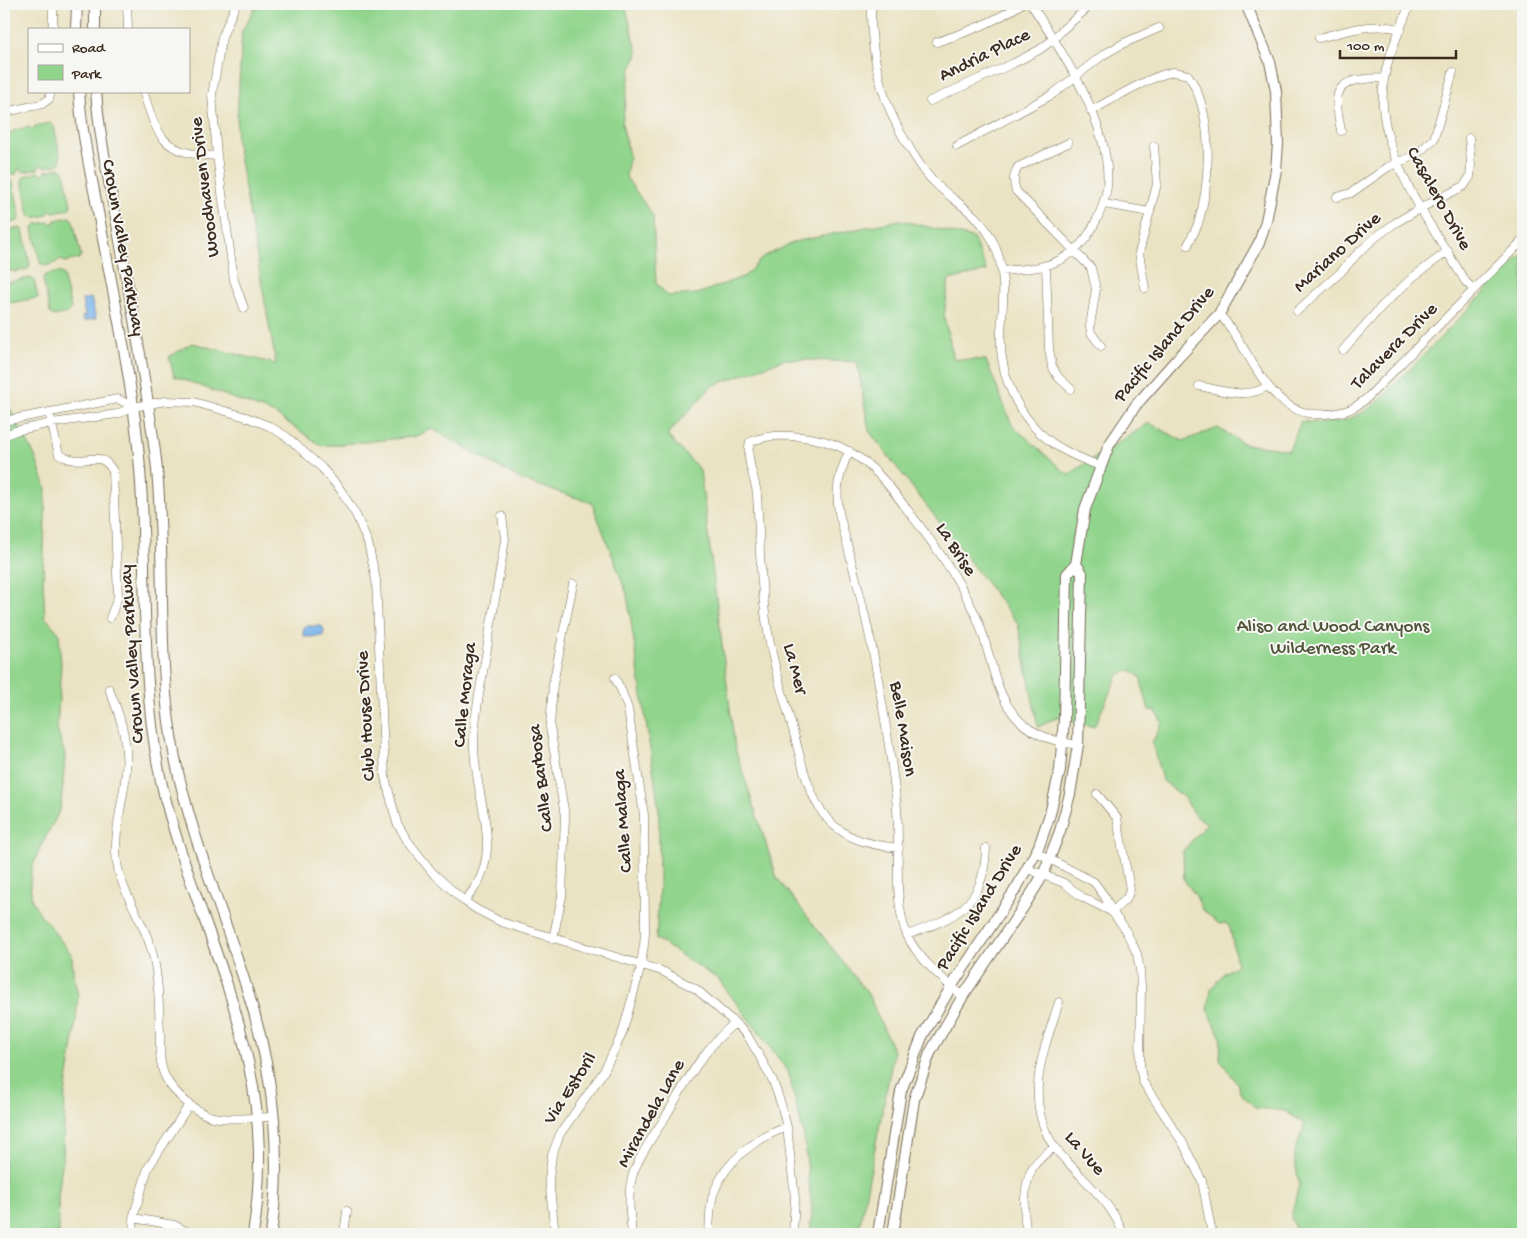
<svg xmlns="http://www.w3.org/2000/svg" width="1527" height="1238" viewBox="0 0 1527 1238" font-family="'Gochi Hand',sans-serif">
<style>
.green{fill:#91d58d;stroke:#668056}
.water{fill:#7cb5ed;stroke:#5c7086}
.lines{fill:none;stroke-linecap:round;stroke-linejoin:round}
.minor-casing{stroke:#786b58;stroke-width:9}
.major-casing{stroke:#786b58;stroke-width:12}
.minor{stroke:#fff;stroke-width:8}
.major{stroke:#fff;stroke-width:10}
.labels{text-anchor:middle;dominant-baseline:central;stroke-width:4;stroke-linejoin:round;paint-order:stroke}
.street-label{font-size:19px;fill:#3b2a1e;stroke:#f6f6f2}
.park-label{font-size:19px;fill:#50553a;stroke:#f6f6f2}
</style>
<rect width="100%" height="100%" fill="#f6f6f2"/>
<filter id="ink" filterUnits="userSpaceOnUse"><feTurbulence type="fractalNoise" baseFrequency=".02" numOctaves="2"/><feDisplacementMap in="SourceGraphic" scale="10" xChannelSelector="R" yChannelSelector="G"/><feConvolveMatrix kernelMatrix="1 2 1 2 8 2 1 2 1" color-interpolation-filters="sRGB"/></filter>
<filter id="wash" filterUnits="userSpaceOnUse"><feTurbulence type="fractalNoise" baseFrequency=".0096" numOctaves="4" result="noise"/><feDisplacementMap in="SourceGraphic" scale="20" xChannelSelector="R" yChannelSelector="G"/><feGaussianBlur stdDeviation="1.12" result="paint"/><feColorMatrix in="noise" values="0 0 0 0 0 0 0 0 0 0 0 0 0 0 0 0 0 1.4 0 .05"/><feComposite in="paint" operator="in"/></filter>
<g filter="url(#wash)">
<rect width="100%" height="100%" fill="#eae3c3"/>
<path class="green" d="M 257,4 L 625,4 L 638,55 L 631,68 L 622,123 L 629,156 L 626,177 L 653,216 L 656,283 L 668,296 L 697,294 L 745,276 L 763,257 L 794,242 L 900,220 L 973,238 L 987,271 L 949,280 L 944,316 L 954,359 L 986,360 L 1012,425 L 1068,475 L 1149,423 L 1183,441 L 1218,428 L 1244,444 L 1289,450 L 1301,421 C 1334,426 1356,421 1381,399 L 1523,253 L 1523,1234 L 1299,1234 L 1291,1218 L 1299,1184 L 1294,1154 L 1305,1124 L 1285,1111 L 1256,1108 L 1240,1093 L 1237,1083 L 1220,1060 L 1221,1038 L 1208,1010 L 1211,989 L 1224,973 L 1237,965 L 1230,928 L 1226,923 L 1219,924 L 1202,909 L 1196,896 L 1184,880 L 1183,851 L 1207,823 L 1197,817 L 1184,798 L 1162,780 L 1152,743 L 1162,723 L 1156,711 L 1149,710 L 1140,677 L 1131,670 L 1118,675 L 1094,727 L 1058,717 L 1038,727 L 1018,624 L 869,431 L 857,362 L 785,359 L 712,386 L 667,435 L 700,470 L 735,748 L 777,878 L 868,994 L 894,1052 L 858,1234 L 810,1234 L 812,1211 L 804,1137 L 788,1071 L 718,979 L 656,939 L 659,889 L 659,810 L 627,594 L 592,503 L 522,480 L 432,429 L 414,437 L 322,446 L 275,414 L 174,376 L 169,357 L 192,343 L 276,364 L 236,138 L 242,31 Z
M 50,123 L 54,126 L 61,160 L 58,165 L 45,167 L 40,165 L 38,169 L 24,172 L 19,169 L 16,174 L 4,176 L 4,133 L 8,132 L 12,134 L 14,130 L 29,127 L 33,130 L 35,126 Z
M 60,168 L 64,171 L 71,205 L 69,209 L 54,212 L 50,210 L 47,215 L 33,218 L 29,215 L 22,180 L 25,176 L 38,172 L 42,175 L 46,171 Z
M 9,180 L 13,182 L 20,216 L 18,221 L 4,224 L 4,181 Z
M 70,217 L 73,221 L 81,255 L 79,259 L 65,262 L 60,259 C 56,264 51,264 45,266 L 40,263 L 33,229 L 36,224 L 48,222 L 53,224 L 55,220 Z
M 20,228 L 23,230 L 30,265 L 28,269 L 14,272 L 10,270 L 7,274 L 4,274 L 4,233 L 5,230 Z
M 58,272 L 63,274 L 71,308 L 68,313 L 54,316 L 50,313 L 43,279 L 46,275 Z
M 30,278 L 34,280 L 38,298 L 4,304 L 4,283 Z
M 4,397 L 35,456 L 46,488 L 43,580 L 45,617 L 59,633 L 61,664 L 57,729 L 65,755 L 63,786 L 60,810 L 41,846 L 31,871 L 30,884 L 32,901 L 41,915 L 72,955 L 73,972 L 78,996 L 75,1031 L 65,1095 L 63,1157 L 58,1197 L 59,1234 L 4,1234 Z"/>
<path class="water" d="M 91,298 L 96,319 L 83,321 L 82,317 L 85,316 L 82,300 Z
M 305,626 L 322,626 L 324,630 L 323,636 L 305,637 L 303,632 Z"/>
</g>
<g filter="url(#ink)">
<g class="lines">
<defs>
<path id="minor" d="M 127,4 L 128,29
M 236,4 L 222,37 L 212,95 L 217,156 L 234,280 L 244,308
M 871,4 C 870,56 881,103 909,147 C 916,159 923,171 933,181 C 951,200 977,212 990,236 C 1007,266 1004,298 1001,331 C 998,378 1021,426 1062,449 C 1074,456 1087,461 1100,466
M 1410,4 C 1401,28 1388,54 1384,80 C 1373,150 1431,223 1465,281 L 1474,290
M 53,29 L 53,4
M 1319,38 C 1346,31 1372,22 1401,29
M 937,42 C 967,32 995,22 1021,4
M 143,91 C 158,139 163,154 217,156
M 930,101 L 1014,63 L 1039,50 L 1054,39 L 1061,31 L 1092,4
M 10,111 L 42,104 L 49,99 L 51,91
M 1091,111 C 1111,100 1150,76 1173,72 C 1177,72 1183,74 1188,75 C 1214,112 1211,182 1198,224 C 1195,231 1191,238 1188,245
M 1341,131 C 1338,109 1328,86 1357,80 C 1367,79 1375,77 1384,79
M 1068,143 L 1018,167 C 1013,176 1013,181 1016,191 L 1091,268 L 1096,289 L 1090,326 L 1091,333 L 1101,346
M 957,146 L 1053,94 L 1103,55 L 1124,43 L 1159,28
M 1337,197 L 1351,193 L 1388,167 L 1417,154 L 1434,139 L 1453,72
M 1104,204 L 1150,212
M 1046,266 L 1049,349 L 1052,366 L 1058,377 L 1071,389
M 1002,271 C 1022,269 1044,269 1062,259 C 1075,252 1086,240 1093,227 C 1100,214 1105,202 1107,187 C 1113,128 1062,51 1031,4
M 1145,288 L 1139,253 L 1157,184 L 1154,146
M 1297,311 L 1341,272 L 1358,253 L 1376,237 L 1395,223 L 1421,208 L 1464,186 L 1470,177 L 1471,165 L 1469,138
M 1219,314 C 1252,347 1266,419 1325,414 C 1344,413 1353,410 1367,398 L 1523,240
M 1343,350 L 1382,306 L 1413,277 L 1448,251
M 1199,386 C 1221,390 1248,400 1267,386
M 49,412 L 59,455 C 63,456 67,458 70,459 C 89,463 101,450 113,471 L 118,597 L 110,618
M 4,421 L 118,399 L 133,407
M 4,436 L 15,431 L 52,423 L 117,414 L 133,407 L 166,401 L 194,402 L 246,417 L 269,426 L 287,437 L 322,468 L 340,489 L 356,515 L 368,543 L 376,580 L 385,777 L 397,823 L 407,840 L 432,872 L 464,901 L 476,909 L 501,922 L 662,971 L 696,989 L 735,1023 L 747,1035 L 760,1057 L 773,1081 L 781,1104 L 787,1127 L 795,1198 L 793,1234
M 849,451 C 839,475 835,488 839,513 C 852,565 867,616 876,668 C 884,712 891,755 896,799 C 902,841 891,896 907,935 C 916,956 945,982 963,996
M 109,689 C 122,719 130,748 125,781 C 122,805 115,828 116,852 C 117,890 145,919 153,955 C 159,981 159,1008 160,1035 C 160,1048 159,1064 165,1076 C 169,1086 176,1092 184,1100 C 192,1107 202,1115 213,1117 C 232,1121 254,1117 274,1117
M 1097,794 L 1117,818 L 1130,889 L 1127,898 L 1112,912
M 899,848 C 868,845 838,838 820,809 C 806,786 800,756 793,730 C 785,700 774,669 769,638 C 760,591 760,542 757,494 C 755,477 745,459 750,442 C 763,436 776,435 790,436 C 810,437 831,441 848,451 C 874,465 892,489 909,512 C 934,544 958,577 975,614 C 989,643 991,679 1008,706 C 1024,733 1050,741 1078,745
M 1036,852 L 1094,882 L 1105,897 L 1112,912 L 1123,926 L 1131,941 L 1137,954 L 1140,970 L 1141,988 L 1140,1068 L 1143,1082 L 1183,1143 L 1202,1181 L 1212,1234
M 1028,869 L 1064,883 L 1082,897 L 1112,912
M 464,901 C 509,856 474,800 474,745 C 474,715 481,685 486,655 C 492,616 499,578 505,539 L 502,516
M 907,935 C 957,917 984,906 986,848
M 553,939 L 562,896 L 565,816 L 550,727 L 553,684 L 573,584
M 1059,1002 C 1044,1050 1023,1098 1053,1145 C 1060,1156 1072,1166 1081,1176 C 1098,1194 1115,1210 1123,1234
M 133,1218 L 174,1225 L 190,1233
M 134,1234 L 133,1218 L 148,1168 L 189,1105
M 344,1234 L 347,1211
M 555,1234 L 549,1179 L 552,1155 L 560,1134 L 604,1071 L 622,1034 L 640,970 L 644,945 L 645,933 L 644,815 L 628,709 L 622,692 L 615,678
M 632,1234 C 630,1215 627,1193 633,1174 C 639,1156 653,1136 663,1121 C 684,1086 703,1048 735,1023
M 709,1234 C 710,1220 709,1205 714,1192 C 726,1160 756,1138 787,1127
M 1028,1234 C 1022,1219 1024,1184 1032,1169 C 1036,1160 1047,1153 1054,1147"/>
<path id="major" d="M 95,4 L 95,29
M 76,29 L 77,4
M 79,91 C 81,128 89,165 96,201 C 110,279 128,358 137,437 C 150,551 137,668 161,781 C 183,878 229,968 249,1066 C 261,1120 262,1180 253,1234
M 96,91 C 99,134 108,176 116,218 C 130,299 146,379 156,460 C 167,559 155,660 175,758 C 192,843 229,925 253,1009 C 274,1079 282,1161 271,1234
M 878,1234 L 901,1091 L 922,1037 L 951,987 L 1017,887 L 1039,846 L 1050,814 L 1060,770 L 1064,719 L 1067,574 L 1076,564 L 1085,509 L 1109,445 L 1136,405 L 1176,360 L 1219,314 L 1259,243 L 1266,221 L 1276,170 L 1278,144 L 1276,91 L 1270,62 L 1246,4
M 893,1234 L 914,1100 L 930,1053 L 963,996 L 1022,909 L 1043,875 L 1060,831 L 1070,794 L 1078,745 L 1082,573 L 1076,564"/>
</defs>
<use href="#minor" class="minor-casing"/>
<use href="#major" class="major-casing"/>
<use href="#minor" class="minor"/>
<use href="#major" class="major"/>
</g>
</g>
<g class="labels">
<g class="street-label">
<text transform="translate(985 56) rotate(-26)">Andria Place</text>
<text transform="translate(206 187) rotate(-97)">Woodhaven Drive</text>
<text transform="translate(1438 199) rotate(61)">Casalero Drive</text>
<text transform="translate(122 248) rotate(80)">Crown Valley Parkway</text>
<text transform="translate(1338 253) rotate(-42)">Mariano Drive</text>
<text transform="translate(1165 345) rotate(-50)">Pacific Island Drive</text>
<text transform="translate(1395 347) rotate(-45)">Talavera Drive</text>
<text transform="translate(955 550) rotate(57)">La Brise</text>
<text transform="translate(133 654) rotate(-94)">Crown Valley Parkway</text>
<text transform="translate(794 669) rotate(75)">La Mer</text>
<text transform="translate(466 695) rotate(-84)">Calle Moraga</text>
<text transform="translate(367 716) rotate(-93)">Club House Drive</text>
<text transform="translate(902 729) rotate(81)">Belle Maison</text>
<text transform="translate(542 778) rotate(-97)">Calle Barbosa</text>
<text transform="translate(624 821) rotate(-94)">Calle Malaga</text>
<text transform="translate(980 908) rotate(-58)">Pacific Island Drive</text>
<text transform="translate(571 1089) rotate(-57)">Via Estoril</text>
<text transform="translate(652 1114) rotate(-61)">Mirandela Lane</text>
<text transform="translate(1084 1154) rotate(49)">La Vue</text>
</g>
<g class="park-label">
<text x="1333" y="627">Aliso and Wood Canyons<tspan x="1333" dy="22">Wilderness Park</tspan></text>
</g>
</g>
<rect width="1527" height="1238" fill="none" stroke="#f6f6f2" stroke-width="20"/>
<rect x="28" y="28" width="162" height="65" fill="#f6f6f2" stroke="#aba49d"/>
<rect x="38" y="44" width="25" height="8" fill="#ffffff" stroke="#aba49d"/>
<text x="72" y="52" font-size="15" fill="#3b2a1e">Road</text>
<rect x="38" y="65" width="25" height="15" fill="#91d58d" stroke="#aba49d"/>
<text x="72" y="78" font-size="15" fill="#3b2a1e">Park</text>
<path d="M1340 50v8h116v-8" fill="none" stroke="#3b2a1e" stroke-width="2.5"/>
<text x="1347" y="50" font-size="15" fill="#3b2a1e" stroke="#f6f6f2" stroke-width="4" paint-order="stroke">100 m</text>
</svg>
